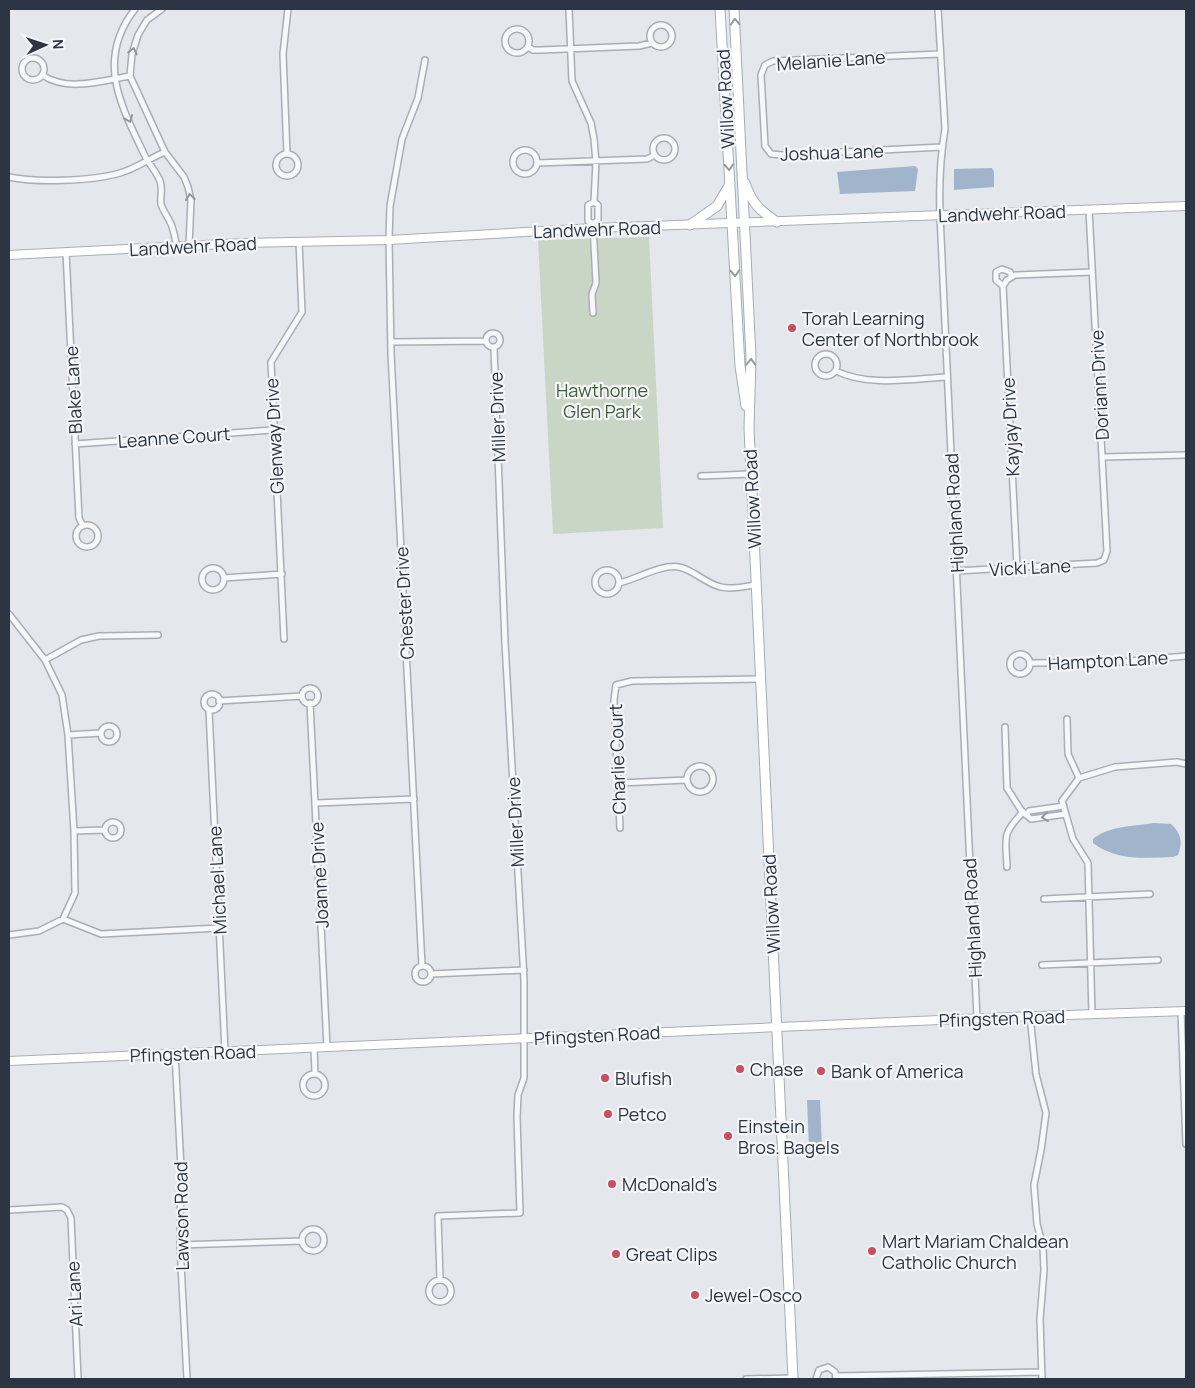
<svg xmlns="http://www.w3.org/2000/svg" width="1195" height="1388" viewBox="0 0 1195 1388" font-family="Manrope,sans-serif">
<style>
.green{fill:#c9d6c5}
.water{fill:#a0b5cb}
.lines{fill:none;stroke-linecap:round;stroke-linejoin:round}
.street-casing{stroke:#a9aeb6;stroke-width:8}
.secondary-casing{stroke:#a9aeb6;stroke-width:10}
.primary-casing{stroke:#a3acb7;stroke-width:11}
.street{stroke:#f7f8fa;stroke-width:5}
.secondary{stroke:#fff;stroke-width:8}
.primary{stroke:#fff;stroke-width:9}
.oneway{stroke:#959aa2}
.oneway2{stroke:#91969f}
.poi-dot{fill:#ce4c60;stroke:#f4f6f9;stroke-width:2}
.labels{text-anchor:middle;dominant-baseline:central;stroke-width:4.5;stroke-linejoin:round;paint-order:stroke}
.street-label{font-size:18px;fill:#2b3544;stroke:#f4f6f9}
.poi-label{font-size:18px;fill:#2b3544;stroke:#f4f6f9;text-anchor:start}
.park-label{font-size:18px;fill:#406039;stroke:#f4f6f9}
</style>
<rect width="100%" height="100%" fill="#e4e7ec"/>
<path class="green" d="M 649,237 L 663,528 L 553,534 L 538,240 Z"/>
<path class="water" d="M 915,166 L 918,169 L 915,191 L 840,194 L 837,172 Z
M 992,168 L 994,172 L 994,187 L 954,190 L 954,169 Z
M 1154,823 L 1171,824 C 1181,833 1183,842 1178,855 L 1173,857 C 1145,858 1116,861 1093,843 L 1093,839 C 1107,826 1136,826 1154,823 Z
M 807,1100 L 820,1100 L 822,1149 L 809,1149 Z"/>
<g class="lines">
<defs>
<path id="street" d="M 135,9 C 95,60 121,106 146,158 C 150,165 157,173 160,181 C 163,188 160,196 161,204 C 163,211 168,217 171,224 C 174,231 175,239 177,247
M 162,9 L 147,20 L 138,35 L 132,54 L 130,76 L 165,152 L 184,177 L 188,187 L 191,200 L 189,246
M 569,9 L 572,81 L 591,123 L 594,139 L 596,162 L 594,202 L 598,205 L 598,220 L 593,224 L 596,283 L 592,294 L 593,313
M 938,9 L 945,129 C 940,158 939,186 940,215 L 977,1018
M650 36a11 11 0 1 1 22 0a11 11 0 1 1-22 0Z
M505 41a12 12 0 1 1 24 0a12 12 0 1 1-24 0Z
M 528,47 L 533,50 L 541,50 L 639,46 L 652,43
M 940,54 L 773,61 L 765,65 L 761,75 L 765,146 L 771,154 L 782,155 L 942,147
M22 69a11 11 0 1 1 22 0a11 11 0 1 1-22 0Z
M 42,75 C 68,92 101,81 130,76
M653 149a11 11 0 1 1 22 0a11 11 0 1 1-22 0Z
M513 162a12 12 0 1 1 24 0a12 12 0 1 1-24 0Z
M 287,154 L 283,54 L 288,9
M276 165a11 11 0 1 1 22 0a11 11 0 1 1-22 0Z
M 537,163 L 647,159 L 655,155
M 9,177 C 37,183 92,181 120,173 C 135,169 150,158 165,152
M 593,224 L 588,221 L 588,205 L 594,202
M 66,252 L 79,518 L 83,526
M 1003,286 L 996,280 L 996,272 L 1002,269 L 1010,272 L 1012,277
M486 340a7 7 0 1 1 14 0a7 7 0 1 1-14 0Z
M 391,342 L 486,341
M815 365a11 11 0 1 1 22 0a11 11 0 1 1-22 0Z
M 836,371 C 869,387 911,379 947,377
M 75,444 L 273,430
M 1103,457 L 1186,455
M 701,476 L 751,474
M76 536a11 11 0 1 1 22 0a11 11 0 1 1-22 0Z
M 1017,567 L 1003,286 L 1007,280 L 1015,275 L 1092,272
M202 579a11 11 0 1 1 22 0a11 11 0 1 1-22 0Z
M595 582a12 12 0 1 1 24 0a12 12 0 1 1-24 0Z
M 956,571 L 1097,563 L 1104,560 L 1107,551 L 1089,210
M 224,578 L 282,574
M 619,583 C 637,579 661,564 679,567 C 694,570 706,584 721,587 C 732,590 745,586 756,585
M 9,614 L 45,660 L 62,695 L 68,735 L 74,831 L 75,893 L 63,919 L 39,931 L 9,935
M 284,639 L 271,362 L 302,312 L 299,241
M1010 664a10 10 0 1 1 20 0a10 10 0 1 1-20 0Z
M 45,660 L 81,640 L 99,636 L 158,635
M 1030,663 L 1120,662 L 1186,656
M302 696a8 8 0 1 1 16 0a8 8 0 1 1-16 0Z
M204 702a8 8 0 1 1 16 0a8 8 0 1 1-16 0Z
M 219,701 L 302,696
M 310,703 L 327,1047
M 209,710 L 225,1051
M 1067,719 L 1068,754 L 1079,778
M101 734a8 8 0 1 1 16 0a8 8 0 1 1-16 0Z
M 1005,727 L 1007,788 L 1021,810 L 1031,819 L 1066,814
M 68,735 L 101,733
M687 779a13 13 0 1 1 26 0a13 13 0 1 1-26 0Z
M 1079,778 L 1062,801 L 1073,839 L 1088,863 L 1092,1015
M 1079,778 L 1115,767 L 1177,762 L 1186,764
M 619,783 L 687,780
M 316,803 L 414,799
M 1026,815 L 1029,811 L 1064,806
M105 830a8 8 0 1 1 16 0a8 8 0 1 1-16 0Z
M 620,828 L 614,700 L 616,685 L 632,681 L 761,679
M 74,831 L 105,830
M 1007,867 C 1006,837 1001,835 1023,812
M 1044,899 L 1150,894
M 63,919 L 101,934 L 219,928
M 1042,965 L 1158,960
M415 974a8 8 0 1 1 16 0a8 8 0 1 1-16 0Z
M 422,966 L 391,353 L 389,240 L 390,206 L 402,139 L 418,98 L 425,60
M 431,974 L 524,970
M 1181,1011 L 1186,1144
M 1030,1016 L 1036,1074 L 1046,1113 L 1041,1150 L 1034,1185 L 1037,1224 L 1043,1247 L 1044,1270 L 1040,1319 L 1042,1379
M 314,1047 L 315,1073
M 175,1053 L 181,1168 L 180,1245 L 187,1379
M303 1085a11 11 0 1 1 22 0a11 11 0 1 1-22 0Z
M 9,1210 L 62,1207 L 67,1210 L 71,1218 L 78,1379
M302 1240a11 11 0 1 1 22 0a11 11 0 1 1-22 0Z
M 180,1245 L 302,1241
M 440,1279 L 438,1216 L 520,1213 L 517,1117 L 518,1095 L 524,1078 L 524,979 L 505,643 L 494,348
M429 1291a11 11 0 1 1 22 0a11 11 0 1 1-22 0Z
M 836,1376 L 1041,1372
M 746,1379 L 793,1378
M 816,1379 L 819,1370 L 828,1367 L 835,1372 L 836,1379"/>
<path id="secondary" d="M 9,255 L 244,243 L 389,240 L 594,228 L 1186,206
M 9,1061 L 1008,1017 L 1186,1011"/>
<path id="primary" d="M 720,9 L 740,366 L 746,406
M 734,9 L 751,357 L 749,428 L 793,1379
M 745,183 C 752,203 759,210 777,222
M 690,225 L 717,206 L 730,184"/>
</defs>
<use href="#street" class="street-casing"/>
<use href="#secondary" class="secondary-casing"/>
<use href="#primary" class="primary-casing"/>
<use href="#street" class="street"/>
<use href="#secondary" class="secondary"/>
<use href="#primary" class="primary"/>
</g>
<defs><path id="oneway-chevron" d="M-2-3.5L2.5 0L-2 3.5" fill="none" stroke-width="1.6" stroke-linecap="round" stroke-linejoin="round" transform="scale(1.25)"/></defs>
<g class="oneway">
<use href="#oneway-chevron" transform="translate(735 22) rotate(-93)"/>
<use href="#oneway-chevron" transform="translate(729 167) rotate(87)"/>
<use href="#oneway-chevron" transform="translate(735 273) rotate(87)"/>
<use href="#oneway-chevron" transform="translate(751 362) rotate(-89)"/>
</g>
<g class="oneway2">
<use href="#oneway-chevron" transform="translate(133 51) rotate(-77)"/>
<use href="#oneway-chevron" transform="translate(129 119) rotate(68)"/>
<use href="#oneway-chevron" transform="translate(190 197) rotate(-97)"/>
<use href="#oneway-chevron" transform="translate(1045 817) rotate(173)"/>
</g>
<g class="poi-dot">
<circle cx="792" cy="328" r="5"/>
<circle cx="740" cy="1069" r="5"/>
<circle cx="821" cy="1071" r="5"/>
<circle cx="605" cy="1078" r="5"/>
<circle cx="608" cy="1114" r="5"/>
<circle cx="728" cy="1136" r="5"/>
<circle cx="612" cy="1184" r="5"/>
<circle cx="872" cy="1251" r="5"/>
<circle cx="616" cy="1254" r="5"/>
<circle cx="695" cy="1295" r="5"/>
</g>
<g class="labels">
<g class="street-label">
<text transform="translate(831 60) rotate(-4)">Melanie Lane</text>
<text transform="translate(725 99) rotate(-93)">Willow Road</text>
<text transform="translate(832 152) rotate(-2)">Joshua Lane</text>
<text transform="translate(1002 213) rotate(-2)">Landwehr Road</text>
<text transform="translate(597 229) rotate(-2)">Landwehr Road</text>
<text transform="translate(193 246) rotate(-3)">Landwehr Road</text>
<text transform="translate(1099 385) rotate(-93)">Doriann Drive</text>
<text transform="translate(73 390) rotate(-93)">Blake Lane</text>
<text transform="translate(497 417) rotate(-92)">Miller Drive</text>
<text transform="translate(1010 427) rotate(-93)">Kayjay Drive</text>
<text transform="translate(274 436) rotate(-93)">Glenway Drive</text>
<text transform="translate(174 437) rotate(-4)">Leanne Court</text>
<text transform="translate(752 499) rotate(-93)">Willow Road</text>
<text transform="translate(954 513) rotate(-93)">Highland Road</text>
<text transform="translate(1030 567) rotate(-3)">Vicki Lane</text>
<text transform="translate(404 603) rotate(-93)">Chester Drive</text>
<text transform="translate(1108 660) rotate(-3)">Hampton Lane</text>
<text transform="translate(617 759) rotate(-92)">Charlie Court</text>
<text transform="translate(515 822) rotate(-93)">Miller Drive</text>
<text transform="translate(319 875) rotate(-93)">Joanne Drive</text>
<text transform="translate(217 880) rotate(-93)">Michael Lane</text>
<text transform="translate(771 904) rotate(-93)">Willow Road</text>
<text transform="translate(972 918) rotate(-93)">Highland Road</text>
<text transform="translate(1002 1018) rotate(-2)">Pfingsten Road</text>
<text transform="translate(597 1035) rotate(-3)">Pfingsten Road</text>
<text transform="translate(193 1053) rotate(-2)">Pfingsten Road</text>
<text transform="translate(181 1216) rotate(-91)">Lawson Road</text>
<text transform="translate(74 1294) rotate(-93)">Ari Lane</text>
</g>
<g class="poi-label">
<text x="802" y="318">Torah Learning<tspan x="802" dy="21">Center of Northbrook</tspan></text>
<text x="750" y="1069">Chase</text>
<text x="831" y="1071">Bank of America</text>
<text x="615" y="1078">Blufish</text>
<text x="618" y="1114">Petco</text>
<text x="738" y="1126">Einstein<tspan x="738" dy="21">Bros. Bagels</tspan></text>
<text x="622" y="1184">McDonald's</text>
<text x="882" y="1241">Mart Mariam Chaldean<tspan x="882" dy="21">Catholic Church</tspan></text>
<text x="626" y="1254">Great Clips</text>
<text x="705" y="1295">Jewel-Osco</text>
</g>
<g class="park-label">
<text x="602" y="390">Hawthorne<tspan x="602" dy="21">Glen Park</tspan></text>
</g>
</g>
<rect width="1195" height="1388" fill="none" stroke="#2b3544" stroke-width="20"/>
<g transform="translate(45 45) rotate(87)" stroke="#f4f6f9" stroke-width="4" paint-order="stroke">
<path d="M0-4L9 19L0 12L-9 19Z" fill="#2b3544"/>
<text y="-8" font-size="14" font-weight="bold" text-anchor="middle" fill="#2b3544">N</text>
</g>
</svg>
